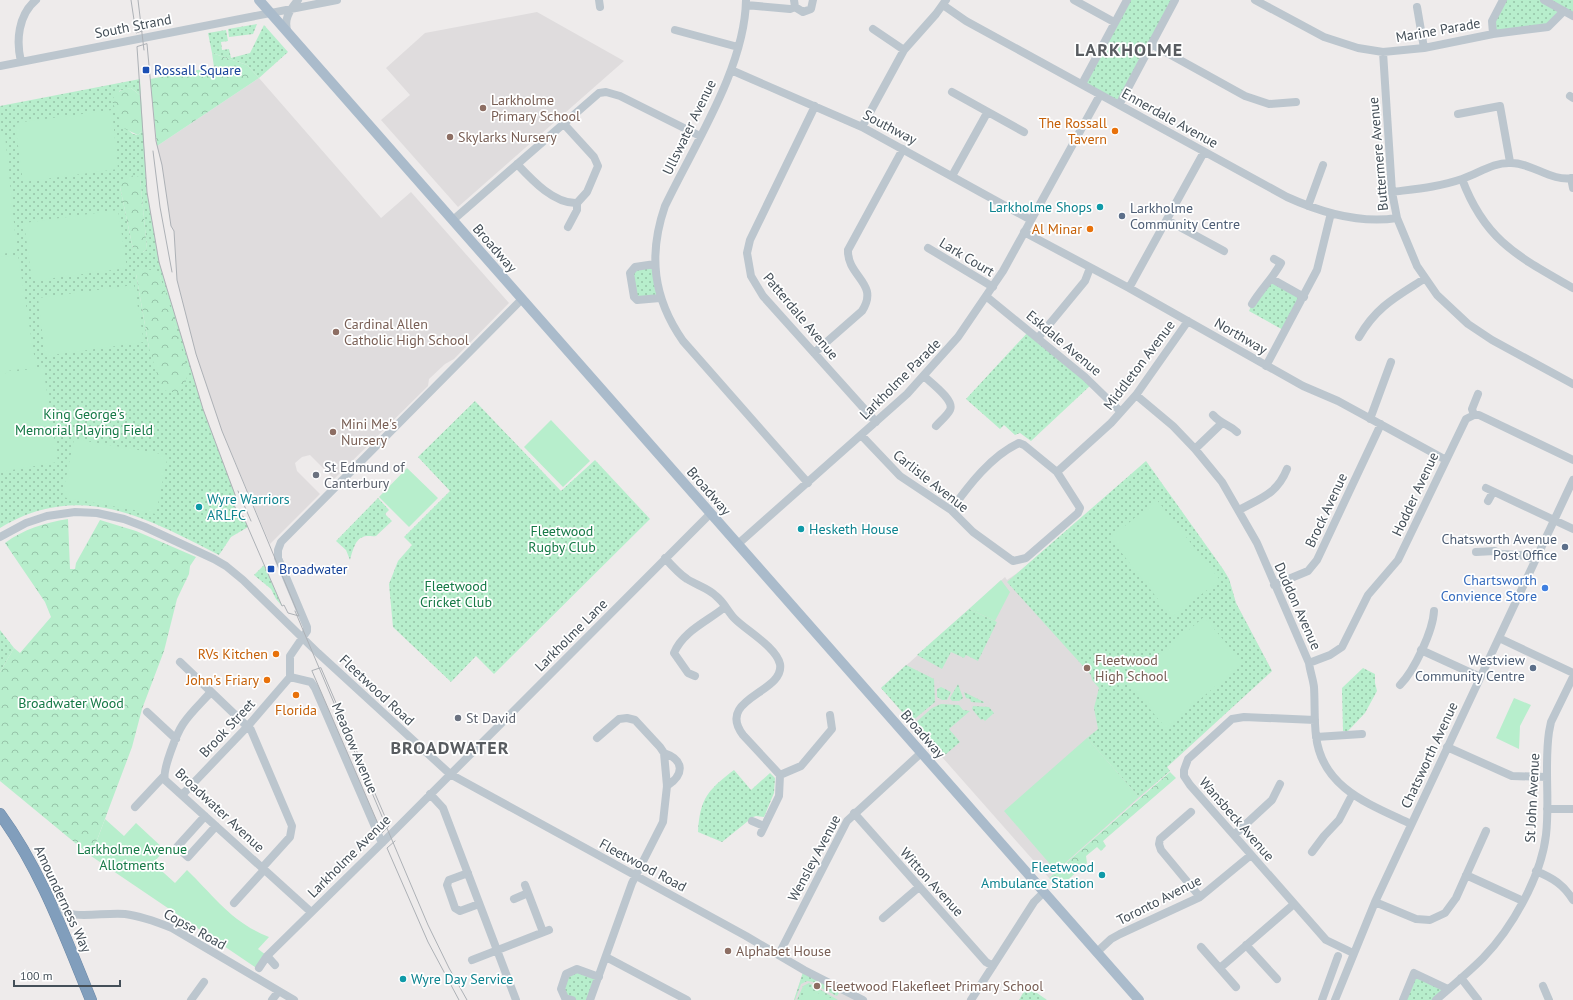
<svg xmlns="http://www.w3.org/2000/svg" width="1573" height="1000" viewBox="0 0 1573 1000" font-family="'PT Sans',sans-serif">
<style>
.education{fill:#dfdcdd}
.grass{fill:url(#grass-dots);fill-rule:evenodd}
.forest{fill:url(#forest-crowns)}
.garden{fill:#b7eecc}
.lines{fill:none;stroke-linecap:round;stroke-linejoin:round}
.highway-casing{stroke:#6d89a7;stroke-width:12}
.minor{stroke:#bcc6ce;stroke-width:8}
.major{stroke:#aabbcb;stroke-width:10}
.highway{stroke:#819ebc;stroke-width:11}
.tram{stroke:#adb1b6;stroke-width:1}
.transit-dot{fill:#1a4fb4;stroke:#fff;stroke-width:1.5}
.education-dot{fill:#8d6e63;stroke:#fff;stroke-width:1.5}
.food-dot{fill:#e8710a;stroke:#fff;stroke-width:1.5}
.culture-dot{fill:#0f9aa8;stroke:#fff;stroke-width:1.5}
.service-dot{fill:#5c6f8a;stroke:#fff;stroke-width:1.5}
.worship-dot{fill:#6b7280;stroke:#fff;stroke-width:1.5}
.shop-dot{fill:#3f7fe0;stroke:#fff;stroke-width:1.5}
.labels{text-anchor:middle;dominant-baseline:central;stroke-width:3.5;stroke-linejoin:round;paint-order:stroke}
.street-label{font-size:14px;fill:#444f58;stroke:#fff}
.transit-label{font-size:14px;fill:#164399;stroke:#fff;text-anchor:start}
.education-label{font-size:14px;fill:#785e54;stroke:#fff;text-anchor:start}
.food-label{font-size:14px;fill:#c56008;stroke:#fff;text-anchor:end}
.culture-label{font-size:14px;fill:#0d838f;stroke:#fff;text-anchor:start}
.service-label{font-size:14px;fill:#4e5e75;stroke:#fff;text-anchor:end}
.park-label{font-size:14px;fill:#157946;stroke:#fff}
.worship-label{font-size:14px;fill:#5b616d;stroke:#fff;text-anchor:start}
.shop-label{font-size:14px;fill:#366cbe;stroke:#fff;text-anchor:end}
.district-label{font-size:18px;font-weight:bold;letter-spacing:1px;fill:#585c60;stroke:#fff}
</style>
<defs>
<pattern id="grass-dots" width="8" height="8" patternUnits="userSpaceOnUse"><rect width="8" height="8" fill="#b7eecc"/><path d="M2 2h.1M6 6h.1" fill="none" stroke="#96c3a8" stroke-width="1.8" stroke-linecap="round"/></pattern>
<pattern id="forest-crowns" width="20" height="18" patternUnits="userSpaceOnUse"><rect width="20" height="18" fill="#b7eecc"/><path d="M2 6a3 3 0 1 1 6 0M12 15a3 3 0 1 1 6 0" fill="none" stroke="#96c3a8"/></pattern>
</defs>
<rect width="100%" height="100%" fill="#eeebeb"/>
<path class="education" d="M 537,12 L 624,61 L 458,207 L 381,120 L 410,95 L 386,68 L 425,33 Z
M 259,78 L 381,218 L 411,192 L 509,303 L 454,359 L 445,364 L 429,379 L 428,386 L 334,479 L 310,455 L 302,457 L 295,463 L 297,471 L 320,494 L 270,544 L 222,431 L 196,354 L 177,280 L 174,231 L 171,226 L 162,165 L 157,146 Z
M 1083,517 L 1208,548 L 1229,579 L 1236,603 L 1272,671 L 1167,767 L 1170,771 L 1049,878 L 881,688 L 1005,577 L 1007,580 L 1020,571 Z
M 804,970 L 863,1000 L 794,1000 Z"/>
<path class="grass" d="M 1127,0 L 1175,0 L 1119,105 L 1082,84 Z
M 1503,0 L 1573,0 L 1573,16 L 1564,11 L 1548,27 L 1493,34 L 1492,21 Z
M 257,24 L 253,34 L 229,37 L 228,29 Z
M 264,25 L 288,52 L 259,78 L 247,65 L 212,53 L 208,33 L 226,30 L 228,41 L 221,42 L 222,50 L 229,49 L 231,58 L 250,53 Z
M 140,79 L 141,96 L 131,88 L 119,91 L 128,130 L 133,134 L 138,135 L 143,130 L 147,192 L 159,262 L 203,409 L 237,500 L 233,502 L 239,517 L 243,516 L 248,527 L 231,537 L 219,555 C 145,517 79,480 0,528 L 0,106 ZM 140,178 L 147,249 L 143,252 L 133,249 L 120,187 ZM 136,274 L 160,277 L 176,329 L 149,348 Z
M 655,264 L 660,298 L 637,300 L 631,269 Z
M 1272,279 L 1304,297 L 1285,331 L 1249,311 L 1252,304 Z
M 1029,331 L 1092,384 L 1031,441 L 1020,433 L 1015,435 L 1004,425 L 1000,429 L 966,399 Z
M 475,401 L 561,491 L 595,460 L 650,519 L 494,674 L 476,656 L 451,682 L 393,627 L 389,584 L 398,561 L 412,545 L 404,537 L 450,491 L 418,457 Z
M 1146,461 L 1223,569 L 1229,579 L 1236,603 L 1272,671 L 1167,767 L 1170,771 L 1139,797 L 1087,738 L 1098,729 L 1094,708 L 1099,688 L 1092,680 L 1091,675 L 1007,582 Z
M 378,498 L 389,510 L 385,514 L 392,521 L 376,536 C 372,537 366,535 363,537 C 355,539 352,553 350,560 L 346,550 L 336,541 Z
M 264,565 L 282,606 L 276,599 L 271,589 L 254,575 Z
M 969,609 L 997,622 L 978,661 L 966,655 L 964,658 L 951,652 L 942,669 L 917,655 Z
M 0,630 L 14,648 L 0,672 Z
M 906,665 L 934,679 L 935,702 L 911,722 L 881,688 Z
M 1363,668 L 1375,674 L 1375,683 L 1377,691 L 1365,713 L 1348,731 L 1343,731 L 1342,688 Z
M 958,684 L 963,698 L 959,701 L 952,701 L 950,698 Z
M 941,687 L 951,692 L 947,700 L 942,700 L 937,697 L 937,689 Z
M 964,692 L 984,702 L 984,703 L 971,702 L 970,699 L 966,698 Z
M 941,704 L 959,705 L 963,710 L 970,711 L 949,729 L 960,742 L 945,755 L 941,755 L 913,725 L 932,708 Z
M 973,706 L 989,707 L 994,713 L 985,721 L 983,719 L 981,720 L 972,709 Z
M 734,770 L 751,790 L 770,773 L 775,778 L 774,793 L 764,817 L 756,816 L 753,817 L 722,842 L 698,832 C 700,798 708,790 734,770 Z
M 577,969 L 599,977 L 590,1000 L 572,1000 L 561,989 L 566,974 Z
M 803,972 L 839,993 L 837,996 L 821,988 L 813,982 L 807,981 L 801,984 L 795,1000 L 794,1000 Z
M 1414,973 L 1448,989 L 1436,1000 L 1403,1000 Z
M 809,983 L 838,1000 L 797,1000 L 803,986 Z
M 1027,986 L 1047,1000 L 1019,1000 Z"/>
<path class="forest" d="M 212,53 L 247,65 L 259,78 L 157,146 L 150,79 L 214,67 Z
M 131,88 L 141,96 L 143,130 L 138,135 L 123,128 L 112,101 C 115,92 122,89 131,88 Z
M 128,175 L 140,177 L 147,249 L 143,252 L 138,253 L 133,249 L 120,187 L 123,179 Z
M 141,269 L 152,270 L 160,277 L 168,299 L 188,372 L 185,386 L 178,393 L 162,390 L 149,348 L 136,274 Z
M 68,519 L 70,569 L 75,569 L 76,563 L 100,520 L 136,531 L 196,557 L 190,566 L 189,574 L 177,599 L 164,651 L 142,709 L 132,747 L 91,856 L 0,781 L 0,672 L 14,648 L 20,653 L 51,617 L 45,602 L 5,543 C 24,529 44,523 68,519 Z
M 1170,772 L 1176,778 L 1103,841 L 1106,846 L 1101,851 L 1097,847 L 1086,856 L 1087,863 L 1063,884 L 1057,885 L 1049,878 Z"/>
<path class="garden" d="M 112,110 L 118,169 L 23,182 L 15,123 Z
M 5,135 L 17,252 L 0,254 L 0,136 Z
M 118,210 L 127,268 L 32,281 L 24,223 Z
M 18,255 L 36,367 L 0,372 L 0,257 Z
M 134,285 L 144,342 L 45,356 L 38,298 Z
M 43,367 L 58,462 L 0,472 L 0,374 Z
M 551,420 L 590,461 L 563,487 L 524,447 Z
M 74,439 L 168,455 L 156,514 L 62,497 Z
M 407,468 L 438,498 L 409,527 L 379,497 Z
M 1157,500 L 1220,580 L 1172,617 L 1110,538 Z
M 1001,580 L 1010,592 L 995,621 L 969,609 Z
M 1204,617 L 1243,663 L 1166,728 L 1127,682 Z
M 1514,698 L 1531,705 L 1520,726 L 1519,749 L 1496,738 Z
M 1087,738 L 1139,797 L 1056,871 L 1004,811 Z
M 105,819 L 124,836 L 136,823 L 165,850 L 153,863 L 175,883 L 187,870 C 215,897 231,922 269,937 L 258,949 L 266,955 L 258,969 L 91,856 Z
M 805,988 L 836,1000 L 801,1000 Z"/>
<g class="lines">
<defs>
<path id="highway" d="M 0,814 C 41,870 65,937 91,1000"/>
</defs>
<use href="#highway" class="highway-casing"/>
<path class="minor" d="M 599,0 L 600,7
M 746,0 C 745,68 694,145 665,206 C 648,255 653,298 683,341 L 808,483
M 794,0 L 795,7 L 803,12 L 811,9 L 813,0
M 1074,0 L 1114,22
M 1255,0 L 1324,37 L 1358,48 L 1383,52 L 1424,48 L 1493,34 L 1548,27 L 1564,11
M 1544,0 L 1573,16
M 746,5 L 790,9 L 795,7
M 943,5 L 966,21 L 1287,197 C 1320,212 1360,224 1397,218
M 1417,7 L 1424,48
M 873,29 L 904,50
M 675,30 L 738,47
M 288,33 C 283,20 289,11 298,0
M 1493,34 L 1492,21 L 1503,0
M 1151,44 L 1245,96 L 1269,104 L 1296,102
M 1383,52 L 1392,192 L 1397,218 L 1417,266 L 1437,295 L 1468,324 L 1492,340 L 1573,384
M 21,62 C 16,41 18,15 36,0
M 0,66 L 337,0
M 731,70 L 862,127 L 1031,220
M 1082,84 L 1127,0
M 952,92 L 1024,132
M 1570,96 L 1573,98
M 1119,105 L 1175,0
M 815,106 L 750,240 L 747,253 L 751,276 L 763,296 L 876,422
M 1458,114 L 1500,106 L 1510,162
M 563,123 L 594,157 L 598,166 L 587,192 L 577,203 L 577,210 L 568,227
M 862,127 L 904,50 L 936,14 L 946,0
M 517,164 C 532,180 554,204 577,203
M 952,176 L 987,113
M 1571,178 L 1573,188
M 1462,179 C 1485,241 1519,257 1573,288
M 1392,192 C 1415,189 1439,187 1462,179 C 1478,174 1493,162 1511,163 C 1533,163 1551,182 1573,178
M 1308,206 L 1323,165
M 453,220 L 599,93 L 606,92 L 620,96 L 700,136
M 1167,220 L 1224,251
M 1024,232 L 1129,288 L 1303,386 L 1338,401 L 1446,460
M 928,248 L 993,287
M 655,264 L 635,267 L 630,273 L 634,297 L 637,300 L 660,298
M 1272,279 L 1304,297
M 1129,288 L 1204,152
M 987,297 L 1085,377 L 1121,412
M 1252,304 C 1261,289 1273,278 1281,263 L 1274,259
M 1359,337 C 1376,307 1396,297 1424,279
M 1038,338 L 1085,281 L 1090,268
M 814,353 L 862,311 C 880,283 847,277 848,250 L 903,149
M 1266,366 L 1317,270 L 1331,213
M 924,376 C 931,383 955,400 950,410 C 947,416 940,421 936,426
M 1136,395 L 1173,426 L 1195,449 L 1222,482 L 1257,543 L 1309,663 C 1310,671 1313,679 1314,687 C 1315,703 1314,720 1316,736 C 1322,788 1369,804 1411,824
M 1213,415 C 1222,425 1229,424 1237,432
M 1474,415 L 1472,409 L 1478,394
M 1370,419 L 1391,362
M 861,435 L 900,476 L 951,510 L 973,532 L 1013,561 L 1026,558 L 1078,513 L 1080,508 L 1057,472 L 1024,445 L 1019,443 C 991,456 969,485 951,510
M 1195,449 L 1221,424
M 1057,472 L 1111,423 L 1136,395 L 1188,321
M 1486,488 L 1573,529
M 1488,501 L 1493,492
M 1239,510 C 1261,498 1277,494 1287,469
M 0,537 L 26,523 L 47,516 L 75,512 L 97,513 L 124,519 L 145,527 L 214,559 L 226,566 L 243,580 L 318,653 L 450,774 L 746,936 L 804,970 L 863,1000
M 738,544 L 907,394 L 958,337 L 1003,271 L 1100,95
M 1476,552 L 1495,551 L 1501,554 L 1520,555 L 1535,560
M 665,558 C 672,566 679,574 687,579 C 696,585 708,588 716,596 C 724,602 728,612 735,619 C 747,631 776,647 780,664 C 785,693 715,698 743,735 L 780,775 L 779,796 L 761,833
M 1274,585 L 1308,571 L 1317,560 L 1381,424
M 1499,638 L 1573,673
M 1421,650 L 1480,677
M 180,662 L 251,730 L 292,826 L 290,837 L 262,868
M 1309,663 L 1330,655 L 1342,647 L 1368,595 L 1398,560 L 1466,419 L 1474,415 L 1479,415 L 1573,460
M 695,676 L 688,673 L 674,653 C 683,631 708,621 725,607
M 290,677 L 311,682 L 315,688 L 382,843
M 1400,685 C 1414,671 1433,631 1434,611
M 210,693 C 201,703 190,713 183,724 C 177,733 162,770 165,780 L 311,912
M 147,712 L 176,739
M 1315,720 L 1244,717 L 1232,719 L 1188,759 L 1184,770 L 1184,776 L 1190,785 L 1326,940 L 1353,953
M 1316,737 L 1362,734
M 1447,747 L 1512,776 L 1547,777
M 664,753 C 685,760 684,775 667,786
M 780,775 L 801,766 L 832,729 L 830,715
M 430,794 L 443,808 L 516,1000
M 182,795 L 247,727 L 290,677 L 290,656 L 307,631 L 307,627 L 278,558 L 278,550 L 281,542 L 522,299
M 135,807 L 164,776
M 1547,809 L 1573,809
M 1191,812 L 1160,839 L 1159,844 L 1161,850 L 1200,897
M 854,813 L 986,962 L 993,966
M 205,816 L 177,847 L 188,857 L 216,826
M 752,821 L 764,826
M 1234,835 L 1272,800 L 1280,784
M 1312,852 L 1324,836 L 1339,820 L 1352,795
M 1536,871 C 1553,878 1564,885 1573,900
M 468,873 L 449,880 L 447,885 L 455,908 L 460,911 L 479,904
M 1466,875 L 1523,901
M 525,885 L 543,932
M 514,899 L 528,893
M 1375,902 L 1416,919 L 1430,920 L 1445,913 L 1456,898 L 1486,831
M 234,903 L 264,870
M 52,907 C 73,921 101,912 125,914 C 141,916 157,922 172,928 L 294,1000
M 883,918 L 919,887
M 1246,945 L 1277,979
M 1201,947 L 1236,987
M 1097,952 L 1111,939 L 1120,934 L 1200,897 L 1251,855
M 779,954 L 847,821 L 921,753
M 267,956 L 275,965
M 606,957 L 687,1000
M 472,960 L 549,930
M 259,968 L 267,956 L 386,839 L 710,514
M 1220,968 L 1294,904
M 1461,978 L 1478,1000
M 1543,986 L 1549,1000
M 191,1000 L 204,982
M 272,1000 L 278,992
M 572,1000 L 565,998 L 561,989 L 566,974 L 577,969 L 599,977
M 590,1000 L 632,883 L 663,822 L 667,786 L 664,753 L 660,747 L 635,720 L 627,718 L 619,719 L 597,738
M 971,1000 L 1034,902 L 1044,892
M 1322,1000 L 1338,956
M 1335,1000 L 1375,902 L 1573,480
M 1403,1000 L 1414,973 L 1448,989
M 1436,1000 C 1452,986 1468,973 1483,958 C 1512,928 1541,877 1546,835 C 1550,801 1544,766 1549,732 L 1551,722 L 1573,677"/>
<path class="major" d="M 259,0 L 1139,1000"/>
<use href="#highway" class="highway"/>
<path class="tram" d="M 131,0 L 136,33 L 145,30
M 138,0 L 144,50
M 147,44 L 156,141 L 162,165 L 171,226 L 174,231 L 177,280 L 196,354 L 222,431 L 299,616 L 288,613 L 284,605 L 282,606 L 243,516 L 239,517 L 233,502 L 237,500 L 203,409 L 159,262 L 147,192 L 137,47 Z
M 153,151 L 160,207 L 172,272
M 238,491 L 251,521
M 295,611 L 428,925 L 449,968 L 467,1000
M 321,668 L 389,826 L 382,833 L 312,671 Z
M 395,841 L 387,848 L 428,942 L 459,1000"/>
</g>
<g class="transit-dot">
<rect x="142" y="66" width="8" height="8" rx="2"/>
<rect x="267" y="565" width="8" height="8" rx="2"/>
</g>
<g class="education-dot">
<circle cx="483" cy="108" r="4"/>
<circle cx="450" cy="137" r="4"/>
<circle cx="336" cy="332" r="4"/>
<circle cx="333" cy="432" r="4"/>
<circle cx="1087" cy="668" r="4"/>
<circle cx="728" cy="951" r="4"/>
<circle cx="817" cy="986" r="4"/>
</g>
<g class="food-dot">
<circle cx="1115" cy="131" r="4"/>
<circle cx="1090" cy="229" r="4"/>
<circle cx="276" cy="654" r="4"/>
<circle cx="267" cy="680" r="4"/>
<circle cx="296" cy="695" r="4"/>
</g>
<g class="culture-dot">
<circle cx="1100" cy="207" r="4"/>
<circle cx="199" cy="507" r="4"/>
<circle cx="801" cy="529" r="4"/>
<circle cx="1102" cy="875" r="4"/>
<circle cx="403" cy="979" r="4"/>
</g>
<g class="service-dot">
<circle cx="1122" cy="216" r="4"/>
<circle cx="1565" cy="547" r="4"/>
<circle cx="1533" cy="668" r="4"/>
</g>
<g class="worship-dot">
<circle cx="316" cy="475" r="4"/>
<circle cx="458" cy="718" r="4"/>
</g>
<circle class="shop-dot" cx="1545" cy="588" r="4"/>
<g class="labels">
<g class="street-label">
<text transform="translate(133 26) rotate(-11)">South Strand</text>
<text transform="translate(1438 30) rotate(-10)">Marine Parade</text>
<text transform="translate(1170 118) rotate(29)">Ennerdale Avenue</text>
<text transform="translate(689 127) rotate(-64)">Ullswater Avenue</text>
<text transform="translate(890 127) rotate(28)">Southway</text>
<text transform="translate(1378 154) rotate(-95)">Buttermere Avenue</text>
<text transform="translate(495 248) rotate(49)">Broadway</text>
<text transform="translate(967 257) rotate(31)">Lark Court</text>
<text transform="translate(801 316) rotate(50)">Patterdale Avenue</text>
<text transform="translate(1241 336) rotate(30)">Northway</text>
<text transform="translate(1064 343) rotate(40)">Eskdale Avenue</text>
<text transform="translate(1139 365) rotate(-53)">Middleton Avenue</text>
<text transform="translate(900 379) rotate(-45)">Larkholme Parade</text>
<text transform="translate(931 481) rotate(38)">Carlisle Avenue</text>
<text transform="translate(709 491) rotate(49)">Broadway</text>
<text transform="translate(1415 494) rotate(-65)">Hodder Avenue</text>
<text transform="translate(1326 510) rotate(-65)">Brock Avenue</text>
<text transform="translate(1298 606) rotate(66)">Duddon Avenue</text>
<text transform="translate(571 635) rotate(-45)">Larkholme Lane</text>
<text transform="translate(377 690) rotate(43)">Fleetwood Road</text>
<text transform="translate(227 728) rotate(-47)">Brook Street</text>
<text transform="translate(923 734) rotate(49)">Broadway</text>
<text transform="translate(355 748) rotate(67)">Meadow Avenue</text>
<text transform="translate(1429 755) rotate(-65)">Chatsworth Avenue</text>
<text transform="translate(1532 798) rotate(-87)">St John Avenue</text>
<text transform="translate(220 810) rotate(43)">Broadwater Avenue</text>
<text transform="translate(1237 819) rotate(49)">Wansbeck Avenue</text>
<text transform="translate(349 856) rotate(-45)">Larkholme Avenue</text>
<text transform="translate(814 858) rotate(-62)">Wensley Avenue</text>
<text transform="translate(643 865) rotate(28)">Fleetwood Road</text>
<text transform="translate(932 882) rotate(48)">Witton Avenue</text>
<text transform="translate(63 899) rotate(65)">Amounderness Way</text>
<text transform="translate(1159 900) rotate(-27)">Toronto Avenue</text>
<text transform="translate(195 929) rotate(29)">Copse Road</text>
</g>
<g class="transit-label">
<text x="154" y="70">Rossall Square</text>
<text x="279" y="569">Broadwater</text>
</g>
<g class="education-label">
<text x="491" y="100">Larkholme<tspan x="491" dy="16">Primary School</tspan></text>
<text x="458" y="137">Skylarks Nursery</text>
<text x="344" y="324">Cardinal Allen<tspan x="344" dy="16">Catholic High School</tspan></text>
<text x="341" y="424">Mini Me's<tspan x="341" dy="16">Nursery</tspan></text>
<text x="1095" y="660">Fleetwood<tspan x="1095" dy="16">High School</tspan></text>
<text x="736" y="951">Alphabet House</text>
<text x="825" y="986">Fleetwood Flakefleet Primary School</text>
</g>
<g class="food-label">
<text x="1107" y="123">The Rossall<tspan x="1107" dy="16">Tavern</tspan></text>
<text x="1082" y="229">Al Minar</text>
<text x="268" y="654">RVs Kitchen</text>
<text x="259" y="680">John's Friary</text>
<text x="296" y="710" text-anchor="middle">Florida</text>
</g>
<g class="culture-label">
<text x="1092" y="207" text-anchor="end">Larkholme Shops</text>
<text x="207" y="499">Wyre Warriors<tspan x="207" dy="16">ARLFC</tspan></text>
<text x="809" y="529">Hesketh House</text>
<text x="1094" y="867" text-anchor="end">Fleetwood<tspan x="1094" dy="16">Ambulance Station</tspan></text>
<text x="411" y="979">Wyre Day Service</text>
</g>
<g class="service-label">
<text x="1130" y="208" text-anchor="start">Larkholme<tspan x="1130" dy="16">Community Centre</tspan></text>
<text x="1557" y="539">Chatsworth Avenue<tspan x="1557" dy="16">Post Office</tspan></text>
<text x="1525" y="660">Westview<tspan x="1525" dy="16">Community Centre</tspan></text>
</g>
<g class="park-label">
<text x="84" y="414">King George's<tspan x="84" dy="16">Memorial Playing Field</tspan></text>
<text x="562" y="531">Fleetwood<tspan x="562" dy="16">Rugby Club</tspan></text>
<text x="456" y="586">Fleetwood<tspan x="456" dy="16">Cricket Club</tspan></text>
<text x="71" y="703">Broadwater Wood</text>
<text x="132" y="849">Larkholme Avenue<tspan x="132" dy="16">Allotments</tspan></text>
</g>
<g class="worship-label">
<text x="324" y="467">St Edmund of<tspan x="324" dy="16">Canterbury</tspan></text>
<text x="466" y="718">St David</text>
</g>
<g class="shop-label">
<text x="1537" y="580">Chartsworth<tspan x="1537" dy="16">Convience Store</tspan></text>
</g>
<g class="district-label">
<text x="1129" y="49">LARKHOLME</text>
<text x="450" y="747">BROADWATER</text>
</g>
</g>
<path d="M14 980v6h106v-6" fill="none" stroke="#444f58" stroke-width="2"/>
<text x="20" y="980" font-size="12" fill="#444f58" stroke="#ffffff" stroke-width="3" paint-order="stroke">100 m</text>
</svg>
